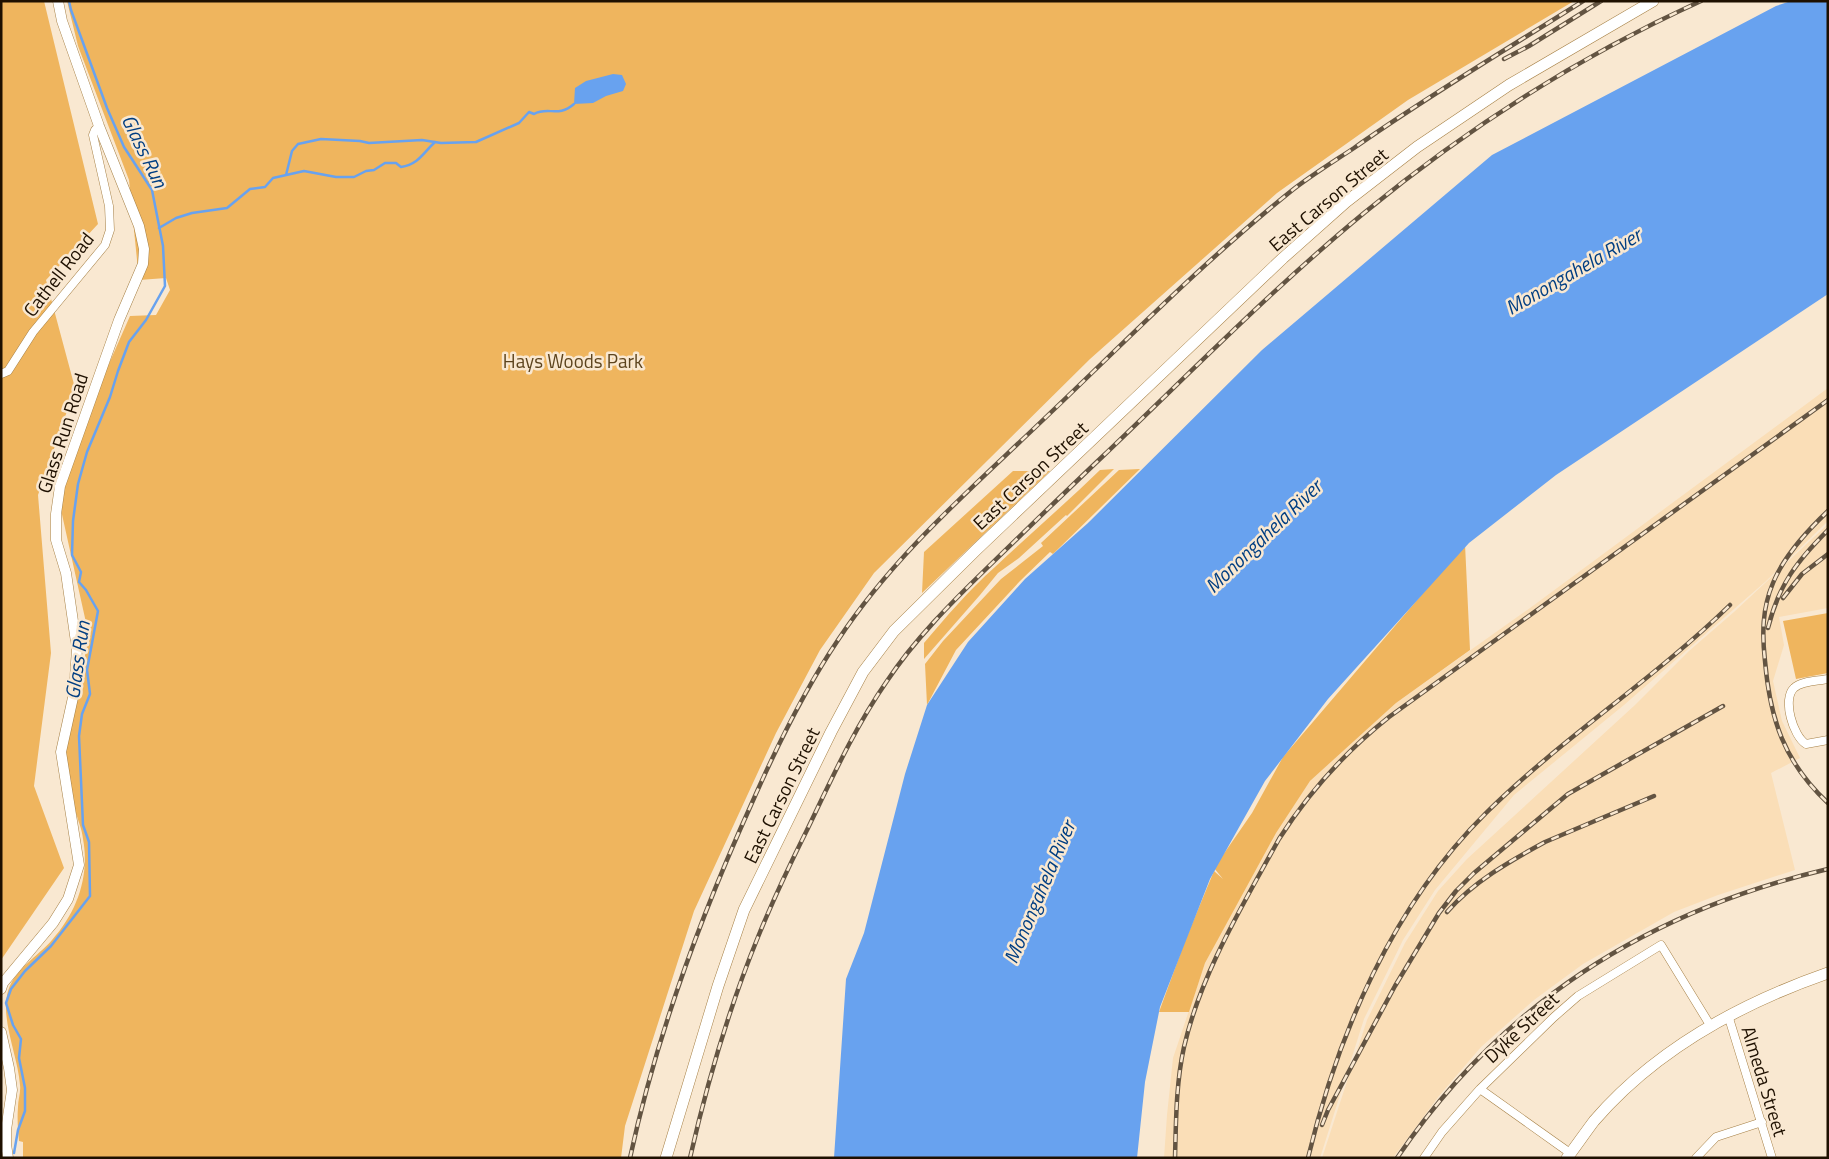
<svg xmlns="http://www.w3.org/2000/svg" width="1829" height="1159" viewBox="0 0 1829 1159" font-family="'Titillium Web',sans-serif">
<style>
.built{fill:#fadeb7}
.green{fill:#efb55e}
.water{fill:#68a2ef}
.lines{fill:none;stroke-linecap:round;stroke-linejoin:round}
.stream{stroke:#68a2ef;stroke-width:2.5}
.street-casing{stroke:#a68046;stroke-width:9}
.secondary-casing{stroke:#a68046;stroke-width:11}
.primary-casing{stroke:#a68046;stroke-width:12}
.street{stroke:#fff;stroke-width:8}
.secondary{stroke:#fff;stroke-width:10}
.primary{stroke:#fff;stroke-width:11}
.rail-casing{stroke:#635442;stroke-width:4.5}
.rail{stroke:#f9e8d1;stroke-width:2.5;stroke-dasharray:8;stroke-linecap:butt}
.labels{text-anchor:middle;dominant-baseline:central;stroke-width:5;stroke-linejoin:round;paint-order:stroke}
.street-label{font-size:19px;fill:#1e1000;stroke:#f9e8d1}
.park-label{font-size:19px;fill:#5d441e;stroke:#f9e8d1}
.water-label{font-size:20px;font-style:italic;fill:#003e82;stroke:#f9e8d1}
</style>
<rect width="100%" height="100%" fill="#f9e8d1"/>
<path class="built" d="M 1828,388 L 1828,521 L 1765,582 L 1624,705 L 1514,795 L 1435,890 L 1403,940 L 1364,1019 L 1320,1158 L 1164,1158 L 1167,1115 L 1173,1058 L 1205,963 L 1263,851 L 1310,781 L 1396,703 L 1530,608 Z
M 1828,524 L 1828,608 L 1779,617 L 1784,645 L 1773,681 L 1782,721 L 1800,758 L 1771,773 L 1795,870 L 1718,895 L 1674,912 L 1583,964 L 1534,1000 L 1481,1047 L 1439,1096 L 1393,1158 L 1322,1158 L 1367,1020 L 1405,943 L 1438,891 L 1467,859 L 1635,705 L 1689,651 L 1734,612 Z"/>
<path class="green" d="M 1,1 L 44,1 L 98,224 L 46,280 L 75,388 L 38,495 L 51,653 L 34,786 L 64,868 L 1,960 Z
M 67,1 L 1574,1 L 1408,100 L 1277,193 L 1090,359 L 874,573 L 820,650 L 776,733 L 694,911 L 625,1126 L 621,1158 L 23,1158 L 23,1142 L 19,1141 C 18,1130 17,1119 18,1107 C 18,1100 21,1092 20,1085 C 18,1056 0,1019 8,991 C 15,969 37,957 52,940 C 77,912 90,876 83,839 C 82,828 77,819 75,809 C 71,792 69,775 64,758 L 89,636 L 59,501 L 104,375 L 130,316 L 156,315 L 170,290 L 166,278 L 139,280 L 129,180 L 78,46 Z
M 1114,469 L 1067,516 L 1066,515 L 1019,558 L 998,573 L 980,595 L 924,659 L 924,643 C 946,617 969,590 995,567 C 1030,534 1066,503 1100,470 Z
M 1140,469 L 1053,554 L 1050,552 L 1020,581 L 956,650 L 927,705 L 925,664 L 943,641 L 1001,579 L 1043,546 L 1041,543 L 1119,470 Z
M 1013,471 L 1050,471 L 922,593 L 924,552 Z
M 1465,544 L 1470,650 L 1396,703 L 1310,781 L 1276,833 L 1205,963 L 1189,1012 L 1159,1012 L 1185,941 L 1214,871 L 1223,879 L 1214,868 L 1252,813 L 1283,757 Z
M 1828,613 L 1828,673 L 1796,679 L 1783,621 Z"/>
<path class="water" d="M 1791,1 L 1828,1 L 1828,294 L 1556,475 L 1469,543 L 1328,699 L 1265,781 L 1210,879 L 1160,1007 L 1145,1082 L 1137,1158 L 834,1158 L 846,979 L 864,933 L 905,774 L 927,705 L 968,642 L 1025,579 L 1088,523 L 1262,350 L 1492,155 L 1776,6 Z
M 613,74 L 622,75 L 626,84 L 623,91 L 606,96 L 593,103 L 574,104 L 575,88 L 586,81 Z"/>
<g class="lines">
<path class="stream" d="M 286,175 L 292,151 L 298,144 L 321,139 L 360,141 L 369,143 L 422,140 L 441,143 L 476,142 L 519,123 L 529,112 L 534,114 C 548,106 558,118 574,104
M 159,228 L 176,218 L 192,213 L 227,208 L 250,189 L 265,187 L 273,178 L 304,171 L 336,177 L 354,177 L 366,171 L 374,170 L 385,163 L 396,163 L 401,167 C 419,164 423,153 435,142
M 14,1153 L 18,1130 L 25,1111 L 25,1088 L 19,1058 L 21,1039 L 13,1025 L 6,1003 L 11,989 L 25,971 L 51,946 L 90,896 L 89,842 L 83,825 L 79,736 L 82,714 L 90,694 L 87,670 L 98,611 L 86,590 L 79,582 L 81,572 L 72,555 L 73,521 L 78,484 L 87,452 L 110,397 L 118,371 L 129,342 L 146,320 L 165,286 L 163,246 L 152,190 L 124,147 L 107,108 L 71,10 L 69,1"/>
<defs>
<path id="street" d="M 1,374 L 8,371 L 33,332 L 105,245 L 110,230 L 109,206 L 93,135 L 95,130 L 99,126
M 1828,679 C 1818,681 1801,681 1794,688 C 1782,699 1793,736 1806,744 L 1828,740
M 1728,1015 L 1772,1158
M 1480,1089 L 1570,1153
M 1424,1158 L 1442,1132 L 1480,1089 L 1554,1017 L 1578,996 L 1661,945 L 1710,1025
M 1696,1158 L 1716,1137 L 1762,1122"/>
<path id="secondary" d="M 1,989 L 3,983 L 53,923 L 68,899 L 79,865 L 61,752 L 74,693 L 77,649 L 66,573 L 56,540 L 56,514 L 60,486 L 119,320 L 143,264 L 144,249 L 139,226 L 99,126 L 62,21 L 58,1
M 1,1032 L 9,1068 L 12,1090 L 6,1130 L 6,1144 L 8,1158"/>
<path id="primary" d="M 666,1158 L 718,986 L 744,910 L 831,732 L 863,672 L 894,631 L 976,550 L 1283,258 L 1346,202 L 1417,147 L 1509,85 L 1653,1
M 1567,1158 C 1576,1146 1585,1133 1594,1121 C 1656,1049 1739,1004 1828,973"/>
</defs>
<use href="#street" class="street-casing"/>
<use href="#secondary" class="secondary-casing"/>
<use href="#primary" class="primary-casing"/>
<use href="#street" class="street"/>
<use href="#secondary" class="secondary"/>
<use href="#primary" class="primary"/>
<defs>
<path id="rail" d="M 1504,59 L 1529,46 L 1601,1
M 1828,511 C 1808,530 1783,558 1773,583 C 1762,609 1762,634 1765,661 C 1770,719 1784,762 1828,803
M 1783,598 L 1802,574 L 1828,554
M 1768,628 C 1779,584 1797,561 1828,530
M 1447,912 C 1473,882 1510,861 1545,842 L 1654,796
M 1322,1125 L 1328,1110 L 1395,986 L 1439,913 L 1456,891 L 1474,873 L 1568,794 L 1723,706
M 630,1158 C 656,1037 700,918 751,805 C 776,748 803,692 838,640 C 894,555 971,489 1044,419 C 1125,342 1203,262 1290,192 C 1310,176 1333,162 1354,148 C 1428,96 1507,49 1583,1
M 690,1158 C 707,1083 729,1008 758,937 C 773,900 790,864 808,828 C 832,778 855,727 887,681 C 915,639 951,603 987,568 C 1025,531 1063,494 1102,457 C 1188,375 1272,289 1364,213 C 1466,129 1580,56 1701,1
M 1175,1158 C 1176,1121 1176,1083 1184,1047 C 1201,973 1243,905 1279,839 C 1309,792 1345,752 1389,717 L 1828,400
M 1308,1158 C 1338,1033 1393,905 1486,813 C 1562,738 1653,680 1730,605
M 1397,1158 C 1501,1004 1648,911 1828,869"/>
</defs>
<use href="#rail" class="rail-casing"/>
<use href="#rail" class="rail"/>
</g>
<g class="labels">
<g class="street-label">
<text transform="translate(1328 199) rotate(-40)">East Carson Street</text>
<text transform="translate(58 274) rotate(-52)">Cathell Road</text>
<text transform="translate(62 433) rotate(-72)">Glass Run Road</text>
<text transform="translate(1030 475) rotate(-43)">East Carson Street</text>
<text transform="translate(781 795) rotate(-64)">East Carson Street</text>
<text transform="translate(1521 1027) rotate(-43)">Dyke Street</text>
<text transform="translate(1765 1081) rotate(73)">Almeda Street</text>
</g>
<g class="park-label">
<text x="573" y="360">Hays Woods Park</text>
</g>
<g class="water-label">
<text transform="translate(145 151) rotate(64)">Glass Run</text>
<text transform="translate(1573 271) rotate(-30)">Monongahela River</text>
<text transform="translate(1263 536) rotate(-44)">Monongahela River</text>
<text transform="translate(77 660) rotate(-82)">Glass Run</text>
<text transform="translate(1039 892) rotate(-67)">Monongahela River</text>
</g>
</g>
<rect width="1829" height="1159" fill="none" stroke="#1e1000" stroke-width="5"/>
</svg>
